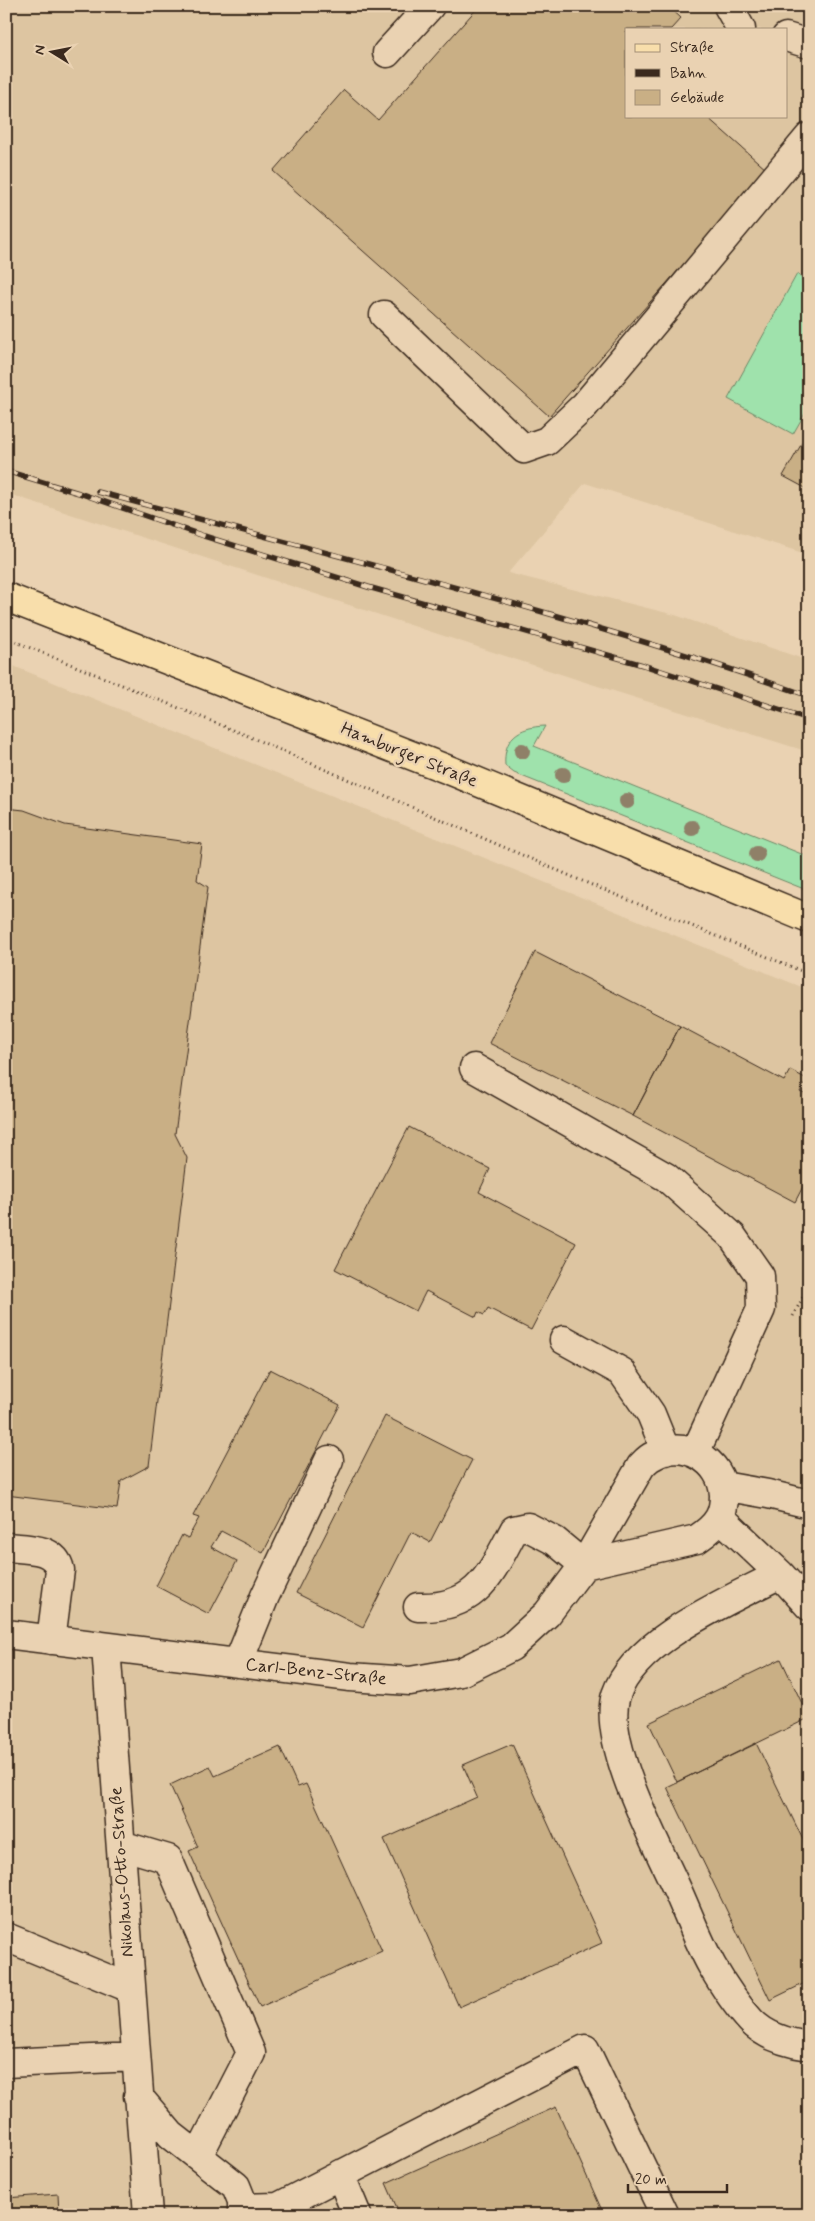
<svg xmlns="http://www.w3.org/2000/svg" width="815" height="2221" viewBox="0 0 815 2221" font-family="Mynerve,sans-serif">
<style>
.built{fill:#ddc5a1;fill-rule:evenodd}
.grass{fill:#9fe2ac;stroke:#6d8665}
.building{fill:#c9af85;stroke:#3b2a1e}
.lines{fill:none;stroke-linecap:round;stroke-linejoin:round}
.minor-casing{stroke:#3b2a1e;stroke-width:31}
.major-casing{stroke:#3b2a1e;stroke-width:31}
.path{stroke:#3b2a1e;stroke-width:3;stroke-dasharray:1 4;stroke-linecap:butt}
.minor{stroke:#ead2b2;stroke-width:28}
.major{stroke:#f8deab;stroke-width:28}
.rail-casing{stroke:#3b2a1e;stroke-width:5.5}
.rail{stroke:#ead2b2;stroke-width:4;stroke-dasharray:11;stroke-linecap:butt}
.tree{fill:#8f8068}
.labels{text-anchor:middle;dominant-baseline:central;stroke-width:5;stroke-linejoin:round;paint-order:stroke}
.street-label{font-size:18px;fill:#3b2a1e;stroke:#ead2b2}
</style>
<rect width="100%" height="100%" fill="#ead2b2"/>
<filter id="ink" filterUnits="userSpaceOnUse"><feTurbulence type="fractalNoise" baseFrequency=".02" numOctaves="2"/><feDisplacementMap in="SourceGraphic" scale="10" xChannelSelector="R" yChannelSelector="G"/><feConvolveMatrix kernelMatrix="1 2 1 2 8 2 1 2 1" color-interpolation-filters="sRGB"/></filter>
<g filter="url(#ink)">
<path class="built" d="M 6,6 L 809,6 L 809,555 L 585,483 L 508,573 L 675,615 L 809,661 L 809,752 L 585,682 L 6,493 ZM 626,29 L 786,29 L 786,116 L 626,116 Z
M 6,663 L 809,990 L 809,2215 L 6,2215 Z"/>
<path class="grass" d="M 797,274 L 809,281 L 809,406 L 793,434 L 728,399 Z
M 545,726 L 534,746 L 809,857 L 809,891 L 514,773 L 505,766 C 503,738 518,727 545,726 Z"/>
<path class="building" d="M 479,6 L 668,6 L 681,18 L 671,29 L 626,29 L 626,116 L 706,116 L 767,170 L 549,416 L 273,171 L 344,90 L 378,120 Z
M 809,431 L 809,490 L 783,476 Z
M 6,808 L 24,810 L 65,825 L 202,844 L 197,880 L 208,887 L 175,1134 L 187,1158 L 149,1466 L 121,1481 L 117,1509 L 6,1495 Z
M 535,952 L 680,1026 L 633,1116 L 489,1043 Z
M 680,1026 L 784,1081 L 790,1070 L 807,1079 L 800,1092 L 809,1096 L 809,1175 L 795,1202 L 633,1116 Z
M 409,1127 L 490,1169 L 479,1192 L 576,1243 L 531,1330 L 488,1308 L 484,1315 L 478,1312 L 476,1317 L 426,1291 L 416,1311 L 335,1269 Z
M 270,1369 L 340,1405 L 263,1553 L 221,1531 L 211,1547 L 237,1561 L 209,1614 L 156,1586 L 182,1535 L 188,1538 L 199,1518 L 193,1516 Z
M 385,1416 L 472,1460 L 430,1542 L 411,1532 L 363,1627 L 296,1593 Z
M 781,1659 L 809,1718 L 677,1782 L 649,1723 Z
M 756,1743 L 809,1852 L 809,1981 L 770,2000 L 667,1787 Z
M 512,1744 L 602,1943 L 459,2007 L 384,1839 L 477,1797 L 463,1765 Z
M 280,1747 L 298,1787 L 306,1784 L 382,1951 L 260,2007 L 189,1851 L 198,1847 L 170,1785 L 210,1766 L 215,1776 Z
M 556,2107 L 604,2215 L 400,2215 L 386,2183 Z
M 6,2141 L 9,2172 L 6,2173 Z
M 58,2194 L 59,2215 L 6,2215 L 6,2198 Z"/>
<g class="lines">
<defs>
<path id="minor" d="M 728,6 L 741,29
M 786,37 L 809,44
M 387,53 L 430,6
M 384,315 L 524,449 L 547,441 L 585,405 L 809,137
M 474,1068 L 666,1177 L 732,1236 L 760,1276 L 761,1309 L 695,1453
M 564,1340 L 622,1372 L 651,1414 L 666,1451
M 723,1486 L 768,1494 L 809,1504
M 720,1517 L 780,1574 L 809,1606
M 6,1547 C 27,1549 55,1547 60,1570 L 51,1640
M 780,1574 C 731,1600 635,1639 616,1695 C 601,1741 656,1843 676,1887 C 688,1913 698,1941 712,1966 C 723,1985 736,2005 751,2021 C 766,2037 788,2043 809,2046
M 418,1607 C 477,1609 490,1575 514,1530 L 528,1527 L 555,1541 L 584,1565
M 6,1634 L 350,1677 L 410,1681 L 461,1672 L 511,1647 L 547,1614 L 584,1565 L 641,1466 C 644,1463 648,1458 653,1456 C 684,1438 722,1460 724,1495 C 724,1502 723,1511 719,1518 C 714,1527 706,1533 697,1539 L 584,1565
M 106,1647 L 148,2215
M 238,1663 L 265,1596 L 329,1460
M 121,1845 L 168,1859 L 251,2053 L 198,2156
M 6,1937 L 130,1988
M 6,2063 L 135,2057
M 138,2096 L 171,2135 L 236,2186 L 242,2201 L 242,2215
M 340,2174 L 357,2215
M 242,2208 L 278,2207 L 585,2049 L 665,2215"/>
<path id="major" d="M 6,597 L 454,772 L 809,919"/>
</defs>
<use href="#minor" class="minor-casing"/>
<use href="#major" class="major-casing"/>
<path class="path" d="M 6,638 L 248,736 L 575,878 L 809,974
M 793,1316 L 809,1286"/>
<use href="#minor" class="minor"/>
<use href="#major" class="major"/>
<defs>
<path id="rail" d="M 6,471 L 79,493 L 204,536 L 368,587 L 643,665 L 809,719
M 98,492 C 335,556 576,614 809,696"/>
</defs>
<use href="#rail" class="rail-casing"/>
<use href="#rail" class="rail"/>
</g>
<g class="tree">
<circle cx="522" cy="751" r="8"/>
<circle cx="563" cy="775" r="8"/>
<circle cx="627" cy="801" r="8"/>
<circle cx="692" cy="828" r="8"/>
<circle cx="757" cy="854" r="8"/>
</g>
</g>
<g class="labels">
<g class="street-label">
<text transform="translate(409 755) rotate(22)">Hamburger Straße</text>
<text transform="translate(316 1672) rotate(6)">Carl-Benz-Straße</text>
<text transform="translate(122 1872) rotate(-94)">Nikolaus-Otto-Straße</text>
</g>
</g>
<rect width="815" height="2221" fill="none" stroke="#ead2b2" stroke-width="25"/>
<rect x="12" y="12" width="790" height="2196" fill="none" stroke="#3b2a1e" stroke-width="2" filter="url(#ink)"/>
<rect x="625" y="28" width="162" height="90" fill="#ead2b2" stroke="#a48f77"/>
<rect x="635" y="44" width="25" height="8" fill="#f8deab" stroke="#a48f77"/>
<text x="670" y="52" font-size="15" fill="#3b2a1e">Straße</text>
<rect x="635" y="69" width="25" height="8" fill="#3b2a1e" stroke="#a48f77"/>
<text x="670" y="78" font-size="15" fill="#3b2a1e">Bahn</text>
<rect x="635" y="90" width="25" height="15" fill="#c9af85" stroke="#a48f77"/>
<text x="670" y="102" font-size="15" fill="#3b2a1e">Gebäude</text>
<g transform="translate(52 52) rotate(280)" stroke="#ead2b2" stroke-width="4" paint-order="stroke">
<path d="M0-4L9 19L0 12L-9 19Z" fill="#3b2a1e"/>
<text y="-8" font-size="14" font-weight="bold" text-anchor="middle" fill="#3b2a1e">N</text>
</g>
<path d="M628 2184v8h99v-8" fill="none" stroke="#3b2a1e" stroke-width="2.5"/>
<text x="635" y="2184" font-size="15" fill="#3b2a1e" stroke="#ead2b2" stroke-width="4" paint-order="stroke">20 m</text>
</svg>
